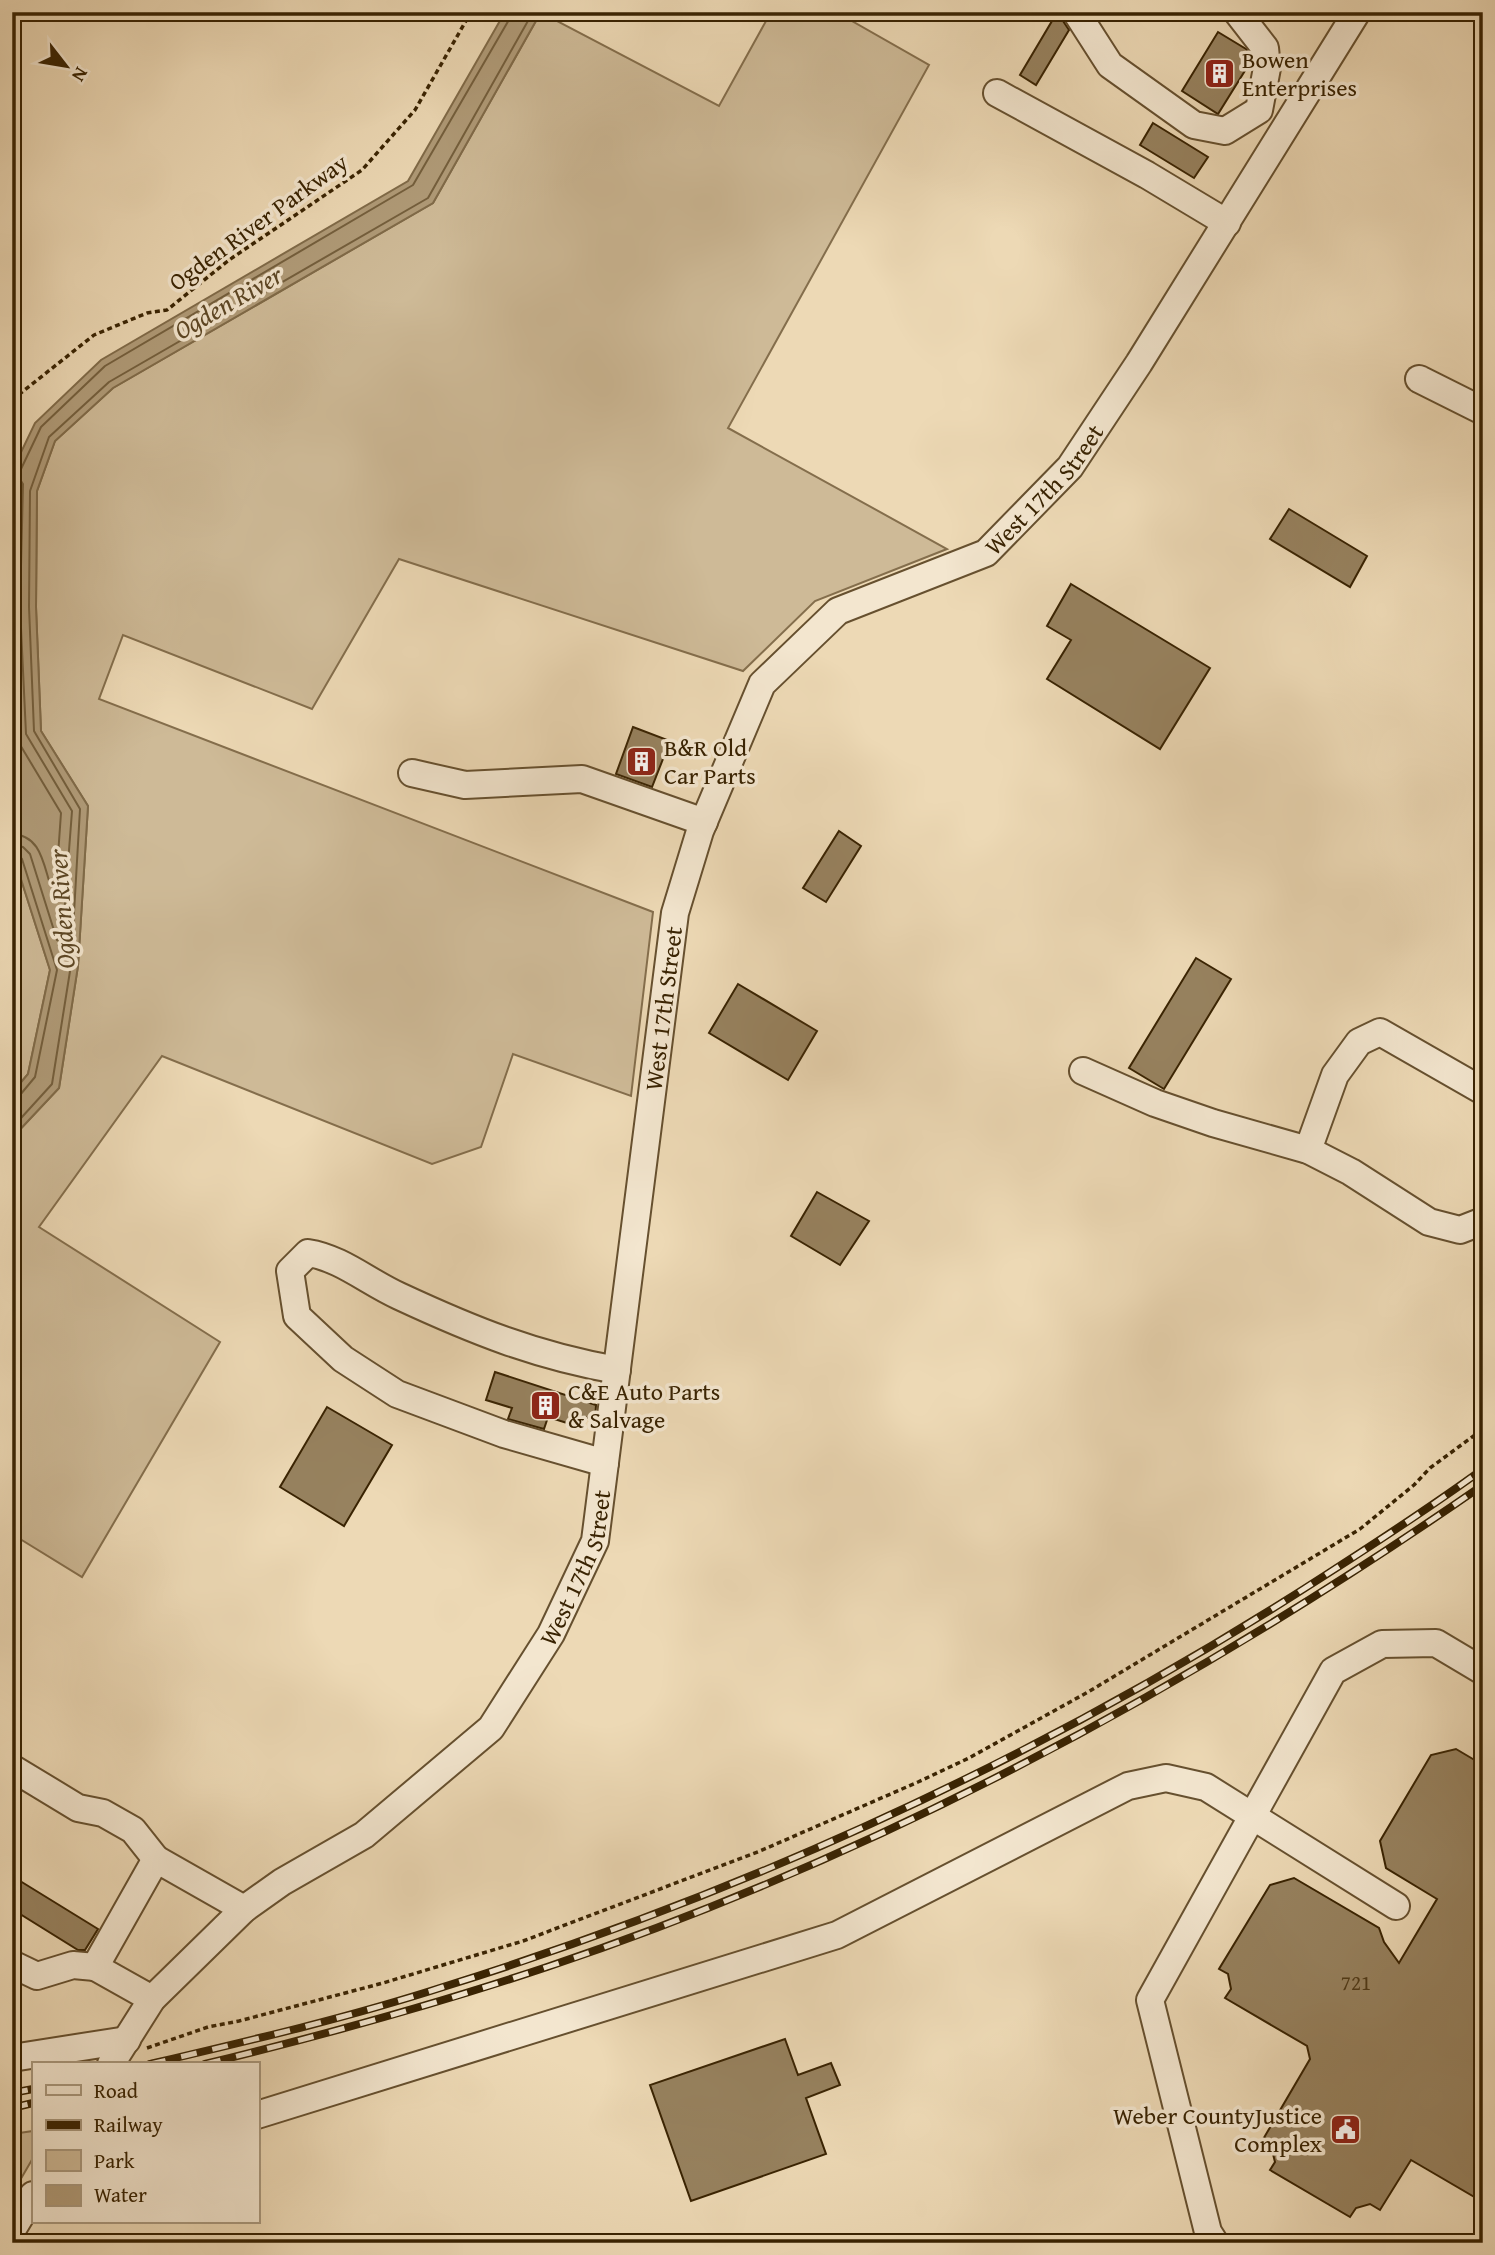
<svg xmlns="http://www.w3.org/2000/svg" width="1495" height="2255" viewBox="0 0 1495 2255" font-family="'Gentium Book Plus',serif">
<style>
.green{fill:#ceba97;stroke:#846e4c;stroke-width:2}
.water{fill:#b09b78;stroke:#806b49;stroke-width:2}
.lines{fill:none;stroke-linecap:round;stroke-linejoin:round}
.shore{stroke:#745f3d;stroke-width:2}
.building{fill:#97825f;stroke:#392302;stroke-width:2}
.minor-casing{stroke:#66502f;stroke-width:30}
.path{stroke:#392302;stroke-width:3.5;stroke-dasharray:5 3.5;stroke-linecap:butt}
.minor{stroke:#f3e6cf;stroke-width:26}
.rail-casing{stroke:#392302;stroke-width:8}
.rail{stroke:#f3e6cf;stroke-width:5;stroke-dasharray:16;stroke-linecap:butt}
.labels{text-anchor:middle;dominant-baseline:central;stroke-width:7;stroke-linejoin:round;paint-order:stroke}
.number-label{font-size:21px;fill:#503b19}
.poi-label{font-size:24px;fill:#392302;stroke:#f3e6cf;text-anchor:start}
.street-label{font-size:24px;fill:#392302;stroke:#f3e6cf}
.water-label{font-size:26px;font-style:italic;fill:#5d4725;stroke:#f3e6cf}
</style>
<rect width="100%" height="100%" fill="#edd9b5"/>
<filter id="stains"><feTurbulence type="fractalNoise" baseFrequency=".00286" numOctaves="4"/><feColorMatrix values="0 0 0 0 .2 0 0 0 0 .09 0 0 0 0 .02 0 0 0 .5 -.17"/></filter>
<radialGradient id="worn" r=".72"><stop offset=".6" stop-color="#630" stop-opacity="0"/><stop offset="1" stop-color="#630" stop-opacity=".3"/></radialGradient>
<path class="green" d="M 541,12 L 553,12 L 553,19 L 719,106 L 771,12 L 836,12 L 929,65 L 728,428 L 947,549 L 815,601 L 743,671 L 399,559 L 312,709 L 123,635 L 99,699 L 653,912 L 631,1096 L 513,1054 L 481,1147 L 432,1164 L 162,1056 L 39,1227 L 220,1342 L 82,1577 L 12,1534 L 12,1138 L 59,1088 L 78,966 L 88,806 L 41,731 L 36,607 L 37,491 L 55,441 L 113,388 L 433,203 Z
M 12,851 L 50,970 L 28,1074 L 12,1093 Z
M 33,2131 L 33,2158 L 12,2194 L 12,2134 Z"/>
<path class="water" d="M 505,12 L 541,12 L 433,203 L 113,388 L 55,441 L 37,491 L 36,607 L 41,731 L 88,806 L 78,966 L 59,1088 L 12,1138 L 12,1093 L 28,1074 L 50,970 L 12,851 L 12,471 L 35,423 L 101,360 L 408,181 Z"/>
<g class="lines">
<path class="shore" d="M 12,472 L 21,469 L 41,427 L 105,366 L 413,185 L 510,18 L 511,12
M 12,481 L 21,481 L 23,484 L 20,607 L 26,734 L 72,811 L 62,942 L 57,940 L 30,854 L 23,847 L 12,845
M 12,668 L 16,738 L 61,813 L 56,884 L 50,884 C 43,862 40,835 12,834
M 12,854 L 18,855 L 22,859 L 57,970 L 35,1077 L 20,1095 L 12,1097
M 12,1128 L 52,1084 L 71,965 L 80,809 L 34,731 L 29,607 L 30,491 L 49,437 L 109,382 L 428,198 L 533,12"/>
</g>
<path class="building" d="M 1055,16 L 1063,21 L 1069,30 L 1036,85 L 1020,75 Z
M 1218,32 L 1246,49 L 1250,54 L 1251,61 L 1218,114 L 1182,91 Z
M 1153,123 L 1208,157 L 1194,178 L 1140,145 Z
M 1289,509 L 1367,556 L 1350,587 L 1270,539 Z
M 1071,584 L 1210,668 L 1160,749 L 1047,679 L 1071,640 L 1047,626 Z
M 633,727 L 670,741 L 652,787 L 616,774 Z
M 839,831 L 861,846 L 826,902 L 803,888 Z
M 1196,958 L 1231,979 L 1164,1089 L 1129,1068 Z
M 738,984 L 817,1031 L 788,1080 L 709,1033 Z
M 817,1192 L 869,1221 L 840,1265 L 791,1236 Z
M 495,1372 L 596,1405 L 595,1420 L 571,1413 L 567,1423 L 548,1417 L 544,1429 L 508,1419 L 512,1408 L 486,1400 Z
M 327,1407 L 392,1445 L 344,1526 L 280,1487 Z
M 1456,1749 L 1483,1765 L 1483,2202 L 1411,2160 L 1380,2210 L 1370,2204 L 1356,2208 L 1350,2217 L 1270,2170 L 1275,2162 L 1271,2146 L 1262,2141 L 1310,2059 L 1307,2046 L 1225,1998 L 1231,1989 L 1228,1974 L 1219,1969 L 1270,1885 L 1294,1878 L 1379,1928 L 1384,1942 L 1399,1963 L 1437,1899 L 1386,1868 L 1380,1841 L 1431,1755 Z
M 12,1876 L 98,1929 L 85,1950 L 78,1950 L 12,1909 Z
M 785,2039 L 798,2075 L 831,2063 L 840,2085 L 806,2098 L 826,2154 L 691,2201 L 650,2085 Z"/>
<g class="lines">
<defs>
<g id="minor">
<path d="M 1076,12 L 1110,65 L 1194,125 L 1225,131 L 1259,110 L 1267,68 L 1265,48 L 1237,12"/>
<path d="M 997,93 L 1147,175 L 1227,223"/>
<path d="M 1419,379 L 1483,411"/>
<path d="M 412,773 L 465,785 L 582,779 L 704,822"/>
<path d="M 1083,1071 L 1155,1103 L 1213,1123 L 1308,1150 L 1351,1172 L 1429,1222 L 1460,1230 L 1483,1221"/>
<path d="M 1308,1150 L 1335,1075 L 1359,1042 L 1380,1032 L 1483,1091"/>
<path d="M 605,1463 L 504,1434 L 397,1394 L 343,1359 L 297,1316 L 290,1271 L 308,1253 C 341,1258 368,1282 399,1296 C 472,1330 536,1356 617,1370"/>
<path d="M 12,1768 L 78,1808 L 103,1813 L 133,1830 L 156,1859"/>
<path d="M 12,1964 L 37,1976 L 73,1965 L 95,1967"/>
<path d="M 152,1999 L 95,1967 L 156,1859 L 244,1909"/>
<path d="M 12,2058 L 127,2040"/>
<path id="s1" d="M 111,2064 L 152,1999 L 244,1909 L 282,1882 L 364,1835 L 491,1728 L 551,1634 L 595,1541 L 675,913 L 700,831 L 762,684 L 838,611 L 986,553 L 1070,467 L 1139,363 L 1357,12"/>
<path d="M 257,2115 L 837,1935 L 1128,1786 L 1166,1778 L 1206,1787 L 1396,1906"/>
<path d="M 12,2230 L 33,2195"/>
<path d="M 1215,2243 L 1208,2232 L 1150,2000 L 1333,1671 L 1382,1644 L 1436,1643 L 1483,1671"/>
</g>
</defs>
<use href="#minor" class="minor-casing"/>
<path class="path" d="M 12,400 L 94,335 L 147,313 L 167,310 L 229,260 L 362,170 L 415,110 L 471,12
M 147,2048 L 208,2027 L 239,2021 L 383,1983 L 523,1941 L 760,1851 L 918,1782 L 969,1758 L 1088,1692 L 1360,1529 L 1414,1485 L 1430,1468 L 1483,1429"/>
<use href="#minor" class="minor"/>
<defs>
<path id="rail" d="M 150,2064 C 248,2041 347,2018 443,1987 C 754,1890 1050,1753 1324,1576 C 1377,1542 1431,1507 1483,1469
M 205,2064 C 320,2036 434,2005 547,1967 C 881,1855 1193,1686 1483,1485
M 12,2093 L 33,2089
M 12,2108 L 33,2103"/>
</defs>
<use href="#rail" class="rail-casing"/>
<use href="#rail" class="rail"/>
</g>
<defs>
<symbol id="building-square" viewBox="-11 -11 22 22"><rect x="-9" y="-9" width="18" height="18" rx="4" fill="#8f2418" stroke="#f3e6cf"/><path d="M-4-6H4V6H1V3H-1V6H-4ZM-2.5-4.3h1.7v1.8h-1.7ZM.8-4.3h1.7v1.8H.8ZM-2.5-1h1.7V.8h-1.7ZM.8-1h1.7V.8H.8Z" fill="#fff"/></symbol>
<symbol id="civic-square" viewBox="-11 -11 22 22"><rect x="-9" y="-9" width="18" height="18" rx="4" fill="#8f2418" stroke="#f3e6cf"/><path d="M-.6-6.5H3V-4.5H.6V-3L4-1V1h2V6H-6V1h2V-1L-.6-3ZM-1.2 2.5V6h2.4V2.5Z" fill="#fff"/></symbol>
</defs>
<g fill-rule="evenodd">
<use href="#building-square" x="1202" y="56" width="35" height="35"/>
<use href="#building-square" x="624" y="744" width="35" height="35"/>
<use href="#building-square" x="528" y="1388" width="35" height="35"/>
<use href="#civic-square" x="1328" y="2112" width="35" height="35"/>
</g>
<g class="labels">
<g class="number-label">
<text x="1356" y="1982">721</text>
</g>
<g class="poi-label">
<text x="1242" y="59">Bowen<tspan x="1242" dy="28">Enterprises</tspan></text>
<text x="664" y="747">B&amp;R Old<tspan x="664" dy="28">Car Parts</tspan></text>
<text x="568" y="1391">C&amp;E Auto Parts<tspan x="568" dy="28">&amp; Salvage</tspan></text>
<text x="1322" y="2115" text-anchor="end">Weber CountyJustice<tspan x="1322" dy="28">Complex</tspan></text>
</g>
<g class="street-label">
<text transform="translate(258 222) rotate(-36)">Ogden River Parkway</text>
<text stroke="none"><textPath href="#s1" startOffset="1956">West 17th Street</textPath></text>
<text stroke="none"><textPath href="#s1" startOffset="1264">West 17th Street</textPath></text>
<text stroke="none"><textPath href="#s1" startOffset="696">West 17th Street</textPath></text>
</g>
<g class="water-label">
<text transform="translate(228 302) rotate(-30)">Ogden River</text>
<text transform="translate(61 909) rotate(-94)">Ogden River</text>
</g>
</g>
<rect width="1495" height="2255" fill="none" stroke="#edd9b5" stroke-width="42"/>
<rect x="14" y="14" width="1467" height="2227" fill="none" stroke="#392302" stroke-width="3.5"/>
<rect x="21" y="21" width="1453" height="2213" fill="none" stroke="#392302" stroke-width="2"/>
<rect x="32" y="2062" width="228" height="161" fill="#f3e6cf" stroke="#a9987d" stroke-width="2"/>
<rect x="46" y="2085" width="35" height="10" fill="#f3e6cf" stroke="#a9987d" stroke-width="2"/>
<text x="94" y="2098" font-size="21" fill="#392302">Road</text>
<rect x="46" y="2120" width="35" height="10" fill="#392302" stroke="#a9987d" stroke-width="2"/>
<text x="94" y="2132" font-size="21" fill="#392302">Railway</text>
<rect x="46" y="2150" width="35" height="21" fill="#ceba97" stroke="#a9987d" stroke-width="2"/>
<text x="94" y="2168" font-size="21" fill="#392302">Park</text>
<rect x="46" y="2185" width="35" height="21" fill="#b09b78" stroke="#a9987d" stroke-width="2"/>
<text x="94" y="2202" font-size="21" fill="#392302">Water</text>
<g transform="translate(66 66) rotate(121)" stroke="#f3e6cf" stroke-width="5" paint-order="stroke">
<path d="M0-5L12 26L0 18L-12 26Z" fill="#392302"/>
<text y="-10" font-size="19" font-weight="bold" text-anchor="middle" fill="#392302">N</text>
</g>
<rect width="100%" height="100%" filter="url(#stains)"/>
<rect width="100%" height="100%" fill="url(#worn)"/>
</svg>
